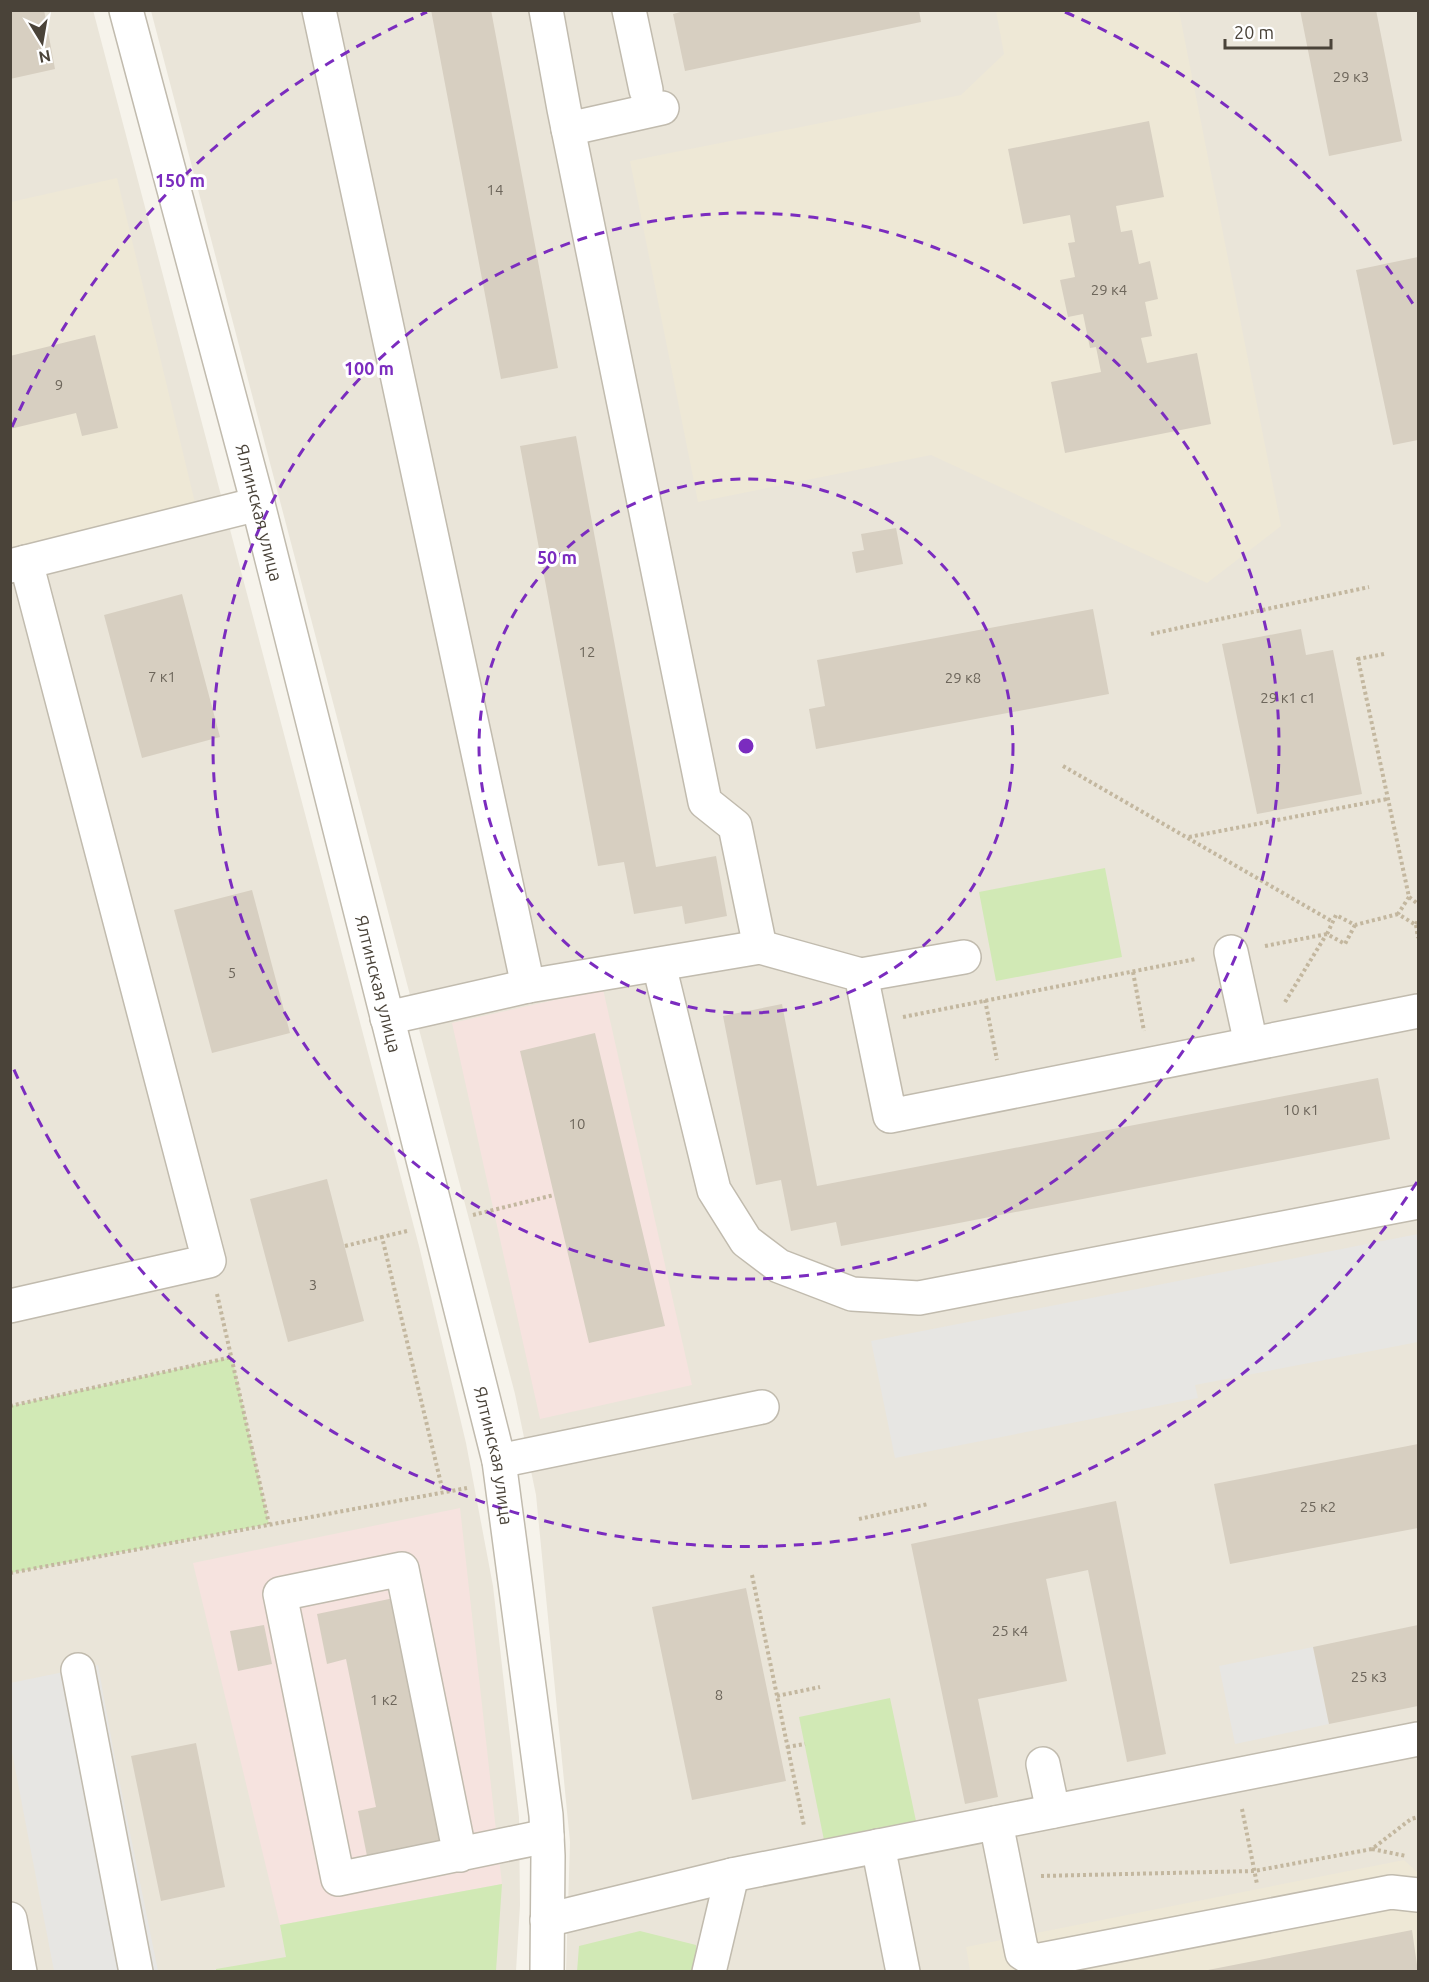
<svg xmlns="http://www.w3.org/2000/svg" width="1429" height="1982" viewBox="0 0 1429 1982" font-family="Ubuntu,sans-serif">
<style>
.residential{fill:#eae5d9}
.education{fill:#eee8d6}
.medical{fill:#f6e3df}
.green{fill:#d1e9b5}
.parking{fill:#e7e6e3}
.building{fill:#d7cfc1}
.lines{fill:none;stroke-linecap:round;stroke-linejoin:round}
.minor-casing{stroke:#c1bbae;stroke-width:36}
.path{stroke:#c3b79f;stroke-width:4;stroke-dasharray:3 3;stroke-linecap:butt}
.minor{stroke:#fff;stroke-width:33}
.ring{fill:none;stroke:#7b2cbf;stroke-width:3;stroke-dasharray:10 8}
.labels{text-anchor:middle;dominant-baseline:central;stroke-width:6;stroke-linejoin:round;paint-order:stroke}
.number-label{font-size:15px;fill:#6d665b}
.street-label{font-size:18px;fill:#4a4339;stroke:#fff}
.centre{fill:#7b2cbf;stroke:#fff;stroke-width:3}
.ring-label{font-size:18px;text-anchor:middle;font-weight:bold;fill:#7b2cbf;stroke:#fff;stroke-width:6;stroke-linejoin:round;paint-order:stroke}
</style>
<rect width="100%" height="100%" fill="#f6f3eb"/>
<path class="residential" d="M 93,10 L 419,1246 L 466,1443 L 493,1586 L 519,1817 L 520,1905 L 516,1971 L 11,1972 L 10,11 Z
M 151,11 L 1418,11 L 1418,1971 L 566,1971 L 570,1842 L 536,1495 L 515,1394 Z"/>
<path class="education" d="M 996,11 L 1179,11 L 1281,526 L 1207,583 L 931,455 L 698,502 L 630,161 L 961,95 L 1004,54 Z
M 117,178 L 196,507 L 11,554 L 11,202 Z
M 1404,1860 L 1418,1873 L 1418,1971 L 970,1971 L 966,1947 Z"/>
<path class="medical" d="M 603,989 L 692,1385 L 540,1419 L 452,1023 Z
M 460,1508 L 502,1884 L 280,1925 L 193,1563 Z"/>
<path class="green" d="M 1105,868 L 1122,957 L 996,981 L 979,892 Z
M 232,1357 L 269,1524 L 11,1573 L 11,1406 Z
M 890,1698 L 916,1821 L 824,1840 L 799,1717 Z
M 502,1884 L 496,1971 L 216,1971 L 216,1969 L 286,1957 L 280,1925 Z
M 640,1931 L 696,1945 L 696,1971 L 577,1972 L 579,1946 Z"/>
<path class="parking" d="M 1418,1234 L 1418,1342 L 1195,1385 L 1198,1398 L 895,1458 L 871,1341 Z
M 1313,1647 L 1329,1724 L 1235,1744 L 1219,1666 Z
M 98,1665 L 115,1759 L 158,1971 L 54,1971 L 11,1747 L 10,1683 Z"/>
<path class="building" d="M 10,10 L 44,10 L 55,69 L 10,79 Z
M 431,10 L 491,10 L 558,368 L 501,379 Z
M 688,10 L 919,10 L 921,22 L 685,71 L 673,14 Z
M 1300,10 L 1376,10 L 1402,141 L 1329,156 Z
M 1149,121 L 1164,197 L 1116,206 L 1121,232 L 1132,230 L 1139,264 L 1150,261 L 1158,299 L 1145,302 L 1152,336 L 1141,338 L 1147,363 L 1197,353 L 1211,424 L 1065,453 L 1051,382 L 1101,372 L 1096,347 L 1090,348 L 1083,314 L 1068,317 L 1060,280 L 1075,277 L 1068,243 L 1075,242 L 1070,215 L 1023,224 L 1008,149 Z
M 1418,257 L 1418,440 L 1393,445 L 1356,270 Z
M 95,335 L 118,428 L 82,436 L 76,413 L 10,429 L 10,356 Z
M 576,436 L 656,867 L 716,856 L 727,916 L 685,924 L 682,906 L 634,914 L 624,862 L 598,866 L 520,446 Z
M 896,528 L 903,564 L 856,573 L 852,552 L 864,550 L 861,534 Z
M 182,594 L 220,737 L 142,758 L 104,615 Z
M 1093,609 L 1109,694 L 816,749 L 809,709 L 825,706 L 817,660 Z
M 1301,629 L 1306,655 L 1333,650 L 1362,794 L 1257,814 L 1222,644 Z
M 252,890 L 290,1033 L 212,1053 L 174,910 Z
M 782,1004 L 817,1186 L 1378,1078 L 1390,1139 L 841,1246 L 836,1222 L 791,1231 L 781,1180 L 756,1185 L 723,1016 Z
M 595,1033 L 665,1326 L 589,1343 L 520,1051 Z
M 327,1179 L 364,1321 L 288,1342 L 250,1199 Z
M 1418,1444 L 1418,1528 L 1230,1564 L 1214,1484 Z
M 1116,1501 L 1166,1754 L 1127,1762 L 1088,1570 L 1046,1579 L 1067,1681 L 978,1699 L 998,1797 L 965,1804 L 911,1544 Z
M 746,1588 L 786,1781 L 692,1800 L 652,1607 Z
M 394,1598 L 445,1845 L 368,1861 L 358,1811 L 376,1807 L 346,1659 L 327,1664 L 317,1614 Z
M 264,1625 L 272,1664 L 238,1671 L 230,1631 Z
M 1418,1625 L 1418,1706 L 1329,1724 L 1313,1647 Z
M 196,1743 L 225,1887 L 161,1901 L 131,1756 Z
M 1412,1930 L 1418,1972 L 1209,1972 L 1208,1970 Z"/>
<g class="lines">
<defs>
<g id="minor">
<path id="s1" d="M 126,10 L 258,504 L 499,1461 L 546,1815 L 548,1856 L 547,1972"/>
<path d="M 319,10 L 528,986"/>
<path d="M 546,10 L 564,109 L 705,802 L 735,826 L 760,947"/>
<path d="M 629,10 L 646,90"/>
<path d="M 568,129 L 662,108"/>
<path d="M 10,566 L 258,504"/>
<path d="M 1231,952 L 1251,1044"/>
<path d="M 659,965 L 714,1190 L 746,1241 L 779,1266 L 852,1294 L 919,1298 L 1418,1202"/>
<path d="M 861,975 L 964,957"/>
<path d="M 387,1018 L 528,986 L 760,947 L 861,975 L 890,1116 L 1418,1011"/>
<path d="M 10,1306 L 209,1261 L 26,562"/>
<path d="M 499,1461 L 762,1407"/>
<path d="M 78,1670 L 136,1972"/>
<path d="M 1043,1764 L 1053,1811"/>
<path d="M 996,1823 L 1022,1953 L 1035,1961 L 1391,1892 L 1418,1895"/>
<path d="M 878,1846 L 903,1972"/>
<path d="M 460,1855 L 402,1569 L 280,1594 L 338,1879 L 547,1836"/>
<path d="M 10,1919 L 20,1972"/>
<path d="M 547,1920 L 732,1875 L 1418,1739"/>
<path d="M 709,1972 L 732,1875"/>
</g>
</defs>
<use href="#minor" class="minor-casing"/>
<path class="path" d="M 1151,634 L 1369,587
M 1384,654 L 1358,659 L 1409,897 L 1418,904
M 1063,766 L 1333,922
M 1189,837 L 1387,799
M 1409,897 L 1398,914 L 1416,925 L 1418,920
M 1355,925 L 1345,944 L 1327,934 L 1336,915 L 1355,925 L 1398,914
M 1416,925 L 1418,938
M 1265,946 L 1327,934
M 1133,972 L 1144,1031
M 985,1000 L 997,1060
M 1285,1002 L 1326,935
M 903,1017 L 1196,959
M 473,1215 L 554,1195
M 407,1231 L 382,1237 L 443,1492
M 345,1246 L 382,1237
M 217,1294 L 269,1524
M 10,1406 L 232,1357
M 859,1519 L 928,1504
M 10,1573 L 467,1488
M 752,1575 L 804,1826
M 777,1696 L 820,1687
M 787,1747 L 805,1744
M 1242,1809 L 1257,1884
M 1372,1849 L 1406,1856
M 1041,1876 L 1254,1871 L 1372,1849 L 1411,1819 L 1418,1817"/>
<use href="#minor" class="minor"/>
</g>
<g class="ring">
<circle cx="746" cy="746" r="267"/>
<circle cx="746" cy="746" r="533"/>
<path d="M1417 1182A800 800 0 0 1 12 1065M12 427A800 800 0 0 1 427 12M1065 12A800 800 0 0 1 1417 310"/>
</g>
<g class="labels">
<g class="number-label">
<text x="1351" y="76">29 к3</text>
<text x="495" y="189">14</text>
<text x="1109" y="289">29 к4</text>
<text x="59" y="384">9</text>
<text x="587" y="651">12</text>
<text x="162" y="676">7 к1</text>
<text x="963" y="677">29 к8</text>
<text x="1288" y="697">29 к1 с1</text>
<text x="232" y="972">5</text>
<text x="1301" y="1109">10 к1</text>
<text x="577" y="1123">10</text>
<text x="313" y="1284">3</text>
<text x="1318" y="1506">25 к2</text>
<text x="1010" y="1630">25 к4</text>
<text x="1369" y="1676">25 к3</text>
<text x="719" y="1694">8</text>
<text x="384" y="1699">1 к2</text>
</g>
<g class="street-label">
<text stroke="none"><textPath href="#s1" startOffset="520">Ялтинская улица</textPath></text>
<text stroke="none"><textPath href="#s1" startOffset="1006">Ялтинская улица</textPath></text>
<text stroke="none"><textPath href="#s1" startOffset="1492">Ялтинская улица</textPath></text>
</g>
</g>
<circle cx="746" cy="746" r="9" class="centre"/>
<g class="ring-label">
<text x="180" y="187">150 m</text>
<text x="369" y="375">100 m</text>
<text x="557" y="564">50 m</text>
</g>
<rect width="1429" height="1982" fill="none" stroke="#4a4339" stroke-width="24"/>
<g transform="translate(42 42) rotate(169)" stroke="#ffffff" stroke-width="4.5" paint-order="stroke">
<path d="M0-4.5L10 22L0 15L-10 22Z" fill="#4a4339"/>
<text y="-9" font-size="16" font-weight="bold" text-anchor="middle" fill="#4a4339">N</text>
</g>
<path d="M1225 39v9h106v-9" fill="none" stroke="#4a4339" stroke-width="3"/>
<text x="1234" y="39" font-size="18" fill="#4a4339" stroke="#ffffff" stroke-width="4.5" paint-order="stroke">20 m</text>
</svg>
